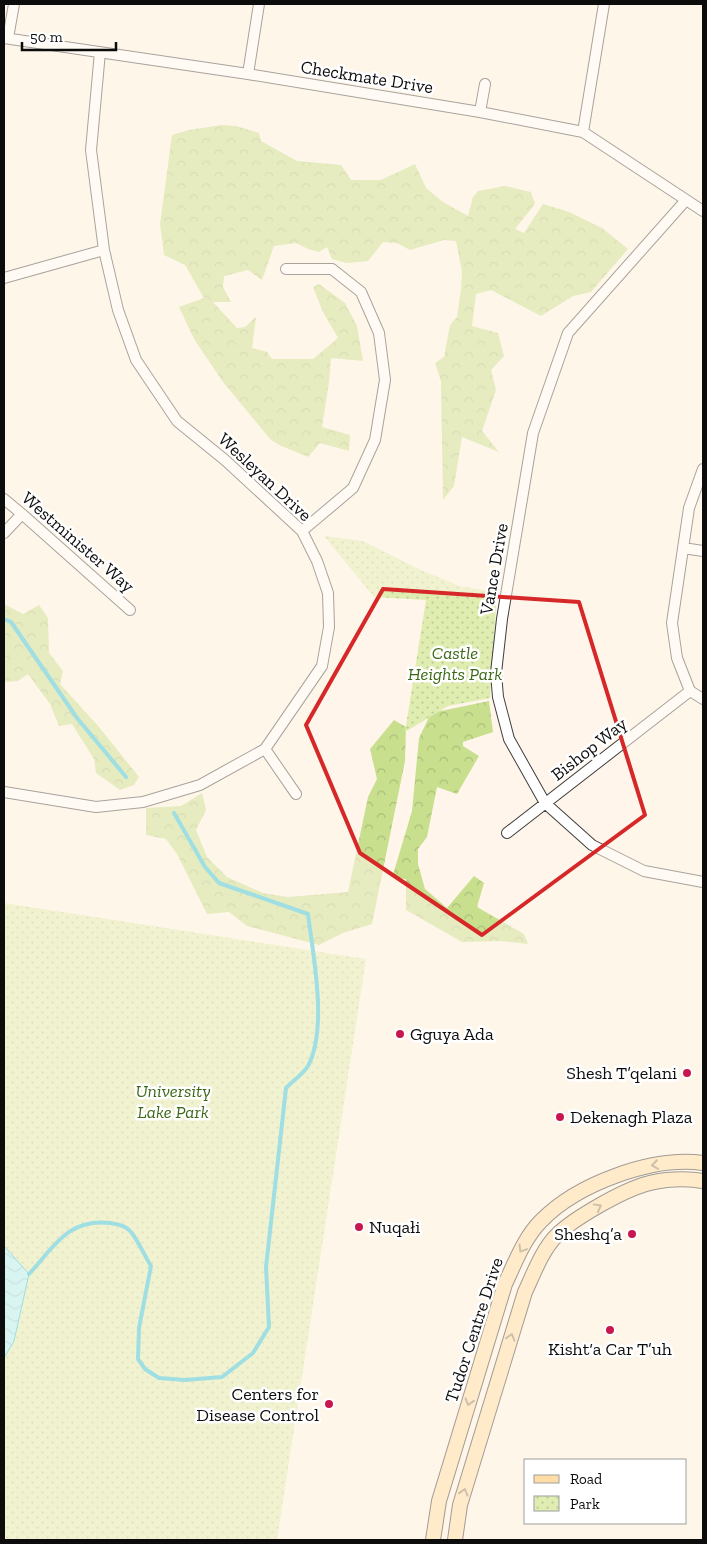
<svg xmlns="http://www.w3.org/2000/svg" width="707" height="1544" viewBox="0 0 707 1544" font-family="'Zilla Slab',serif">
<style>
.forest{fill:url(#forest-crowns)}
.park{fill:url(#park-dots)}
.water{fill:url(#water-waves);stroke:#2ac2da}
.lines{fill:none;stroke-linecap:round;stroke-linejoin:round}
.stream{stroke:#2ac2da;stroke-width:4}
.street-casing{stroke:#3f3f3f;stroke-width:12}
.secondary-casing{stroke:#2e2e2e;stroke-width:16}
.street{stroke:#fff;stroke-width:10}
.secondary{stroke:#ffdda5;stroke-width:14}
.oneway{stroke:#927f60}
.marked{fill:none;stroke:#d62828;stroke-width:4;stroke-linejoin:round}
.poi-dot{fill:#c8174f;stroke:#fff;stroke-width:2}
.labels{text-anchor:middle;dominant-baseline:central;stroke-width:5;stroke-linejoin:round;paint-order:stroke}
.street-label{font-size:18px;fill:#0c0c0c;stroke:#fff}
.park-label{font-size:18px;font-style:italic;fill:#3d6917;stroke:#fff}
.poi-label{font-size:18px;fill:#0c0c0c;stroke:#fff;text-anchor:start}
</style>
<defs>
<pattern id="forest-crowns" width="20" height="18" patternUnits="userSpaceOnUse" patternTransform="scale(1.25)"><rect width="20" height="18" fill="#c8df8e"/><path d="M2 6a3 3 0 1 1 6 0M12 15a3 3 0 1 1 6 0" fill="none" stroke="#abbe79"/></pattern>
<pattern id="park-dots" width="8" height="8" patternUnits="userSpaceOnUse" patternTransform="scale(1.25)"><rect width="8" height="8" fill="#e0edb0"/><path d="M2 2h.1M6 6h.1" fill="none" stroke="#bfca96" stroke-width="1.8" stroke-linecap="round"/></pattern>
<pattern id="water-waves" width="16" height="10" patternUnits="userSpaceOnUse" patternTransform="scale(1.25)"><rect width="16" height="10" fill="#a9f3fc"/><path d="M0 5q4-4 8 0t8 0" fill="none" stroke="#90cfd7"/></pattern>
</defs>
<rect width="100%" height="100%" fill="#fff5ea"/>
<path class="forest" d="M 222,125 L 236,126 L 259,133 L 261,141 L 297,161 L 341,165 L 351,180 L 381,180 L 415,164 L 426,188 L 443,202 L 468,216 L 473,197 L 478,191 L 505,186 L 531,192 L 535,204 L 515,229 L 524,233 L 543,204 L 569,212 L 602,228 L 628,249 L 591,292 L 573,296 L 541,316 L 491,290 L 476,294 L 472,326 L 498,333 L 504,356 L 491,370 L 496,390 L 482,431 L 499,452 L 462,437 L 454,486 L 443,500 L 441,381 L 435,363 L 444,357 L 450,325 L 457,317 L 461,290 L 462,272 L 456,241 L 444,240 L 410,250 L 397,243 L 383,242 L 368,261 L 347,263 L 332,259 L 327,247 L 319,252 L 308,249 L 296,243 L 274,246 L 262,280 L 248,270 L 224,276 L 223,287 L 231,302 L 213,302 L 237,328 L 245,327 L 256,317 L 252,348 L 267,352 L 272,359 L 313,359 L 338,338 L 323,312 L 313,287 L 319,284 L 345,303 L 357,326 L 363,361 L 331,358 L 329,382 L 322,427 L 350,435 L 349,451 L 320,443 L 308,457 L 279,445 L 270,439 L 223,382 L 194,339 L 179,307 L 204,298 L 185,265 L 164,255 L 160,224 L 172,135 L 189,130 Z
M 4,604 L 23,614 L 39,605 L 48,618 L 49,653 L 63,671 L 60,684 L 99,727 L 139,777 L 134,785 L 120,790 L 96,773 L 94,759 L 72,724 L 59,726 L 50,704 L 28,674 L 18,681 L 4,682 Z
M 489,701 L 493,732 L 463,742 L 463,746 L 479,756 L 457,794 L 437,787 L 427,837 L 418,849 L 418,864 L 425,889 L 447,908 L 474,876 L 484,883 L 477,907 L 524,934 L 528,944 L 501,941 L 462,942 L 406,910 L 406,879 L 392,878 L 412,811 L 419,738 L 431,713 Z
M 394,720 L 406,727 L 405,761 L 372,924 L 343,933 L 319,945 L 247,926 L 229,912 L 207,914 L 177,854 L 166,839 L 146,835 L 146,808 L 181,806 L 202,793 L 206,810 L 196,830 L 207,857 L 227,877 L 263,893 L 288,897 L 348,892 L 368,797 L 377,779 L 370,749 Z"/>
<path class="park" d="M 324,536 L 363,541 L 419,569 L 459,586 L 497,592 L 490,698 L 448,706 L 405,732 L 426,600 L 374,597 Z
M 4,903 L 366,959 L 277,1540 L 4,1540 Z"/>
<path class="water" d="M 4,1246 L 29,1274 L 14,1341 L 4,1358 Z"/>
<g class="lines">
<path class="stream" d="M 4,619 L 11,622 L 77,718 L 126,777
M 29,1274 C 54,1247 68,1218 110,1223 C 117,1224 127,1226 131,1232 C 139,1242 144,1255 151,1266 L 139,1328 L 138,1359 L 145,1369 L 159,1378 L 185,1380 L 222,1377 L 253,1353 L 269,1327 L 266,1267 L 286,1088 C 293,1081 303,1074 308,1066 C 328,1028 313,955 308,914 L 219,883 L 205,867 L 174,813"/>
<defs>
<path id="street" d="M 4,38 L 248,74 L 480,112 L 583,132 L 703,211
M 8,38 L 14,4
M 248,74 L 259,4
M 480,112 L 485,84
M 583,132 L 604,4
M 686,200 L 568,333 L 533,433 L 502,619 L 496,673 L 498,697 L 509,739 L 545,803 L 592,845 L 644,871 L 703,882
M 286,269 L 332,269 L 361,292 L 379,333 L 385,380 L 375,440 L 353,488 L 302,531
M 4,278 L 104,250
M 703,469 L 689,508 L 672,623 L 677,658 L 690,691 L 703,699
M 4,499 L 22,514 L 130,610
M 4,533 L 22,514
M 683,548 L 703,551
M 265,749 L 296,794
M 4,792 L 96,807 L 143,802 L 200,785 L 265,749 L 322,666 L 329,627 L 328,593 L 317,561 L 302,531 L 225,460 L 177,421 L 136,360 L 118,310 L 104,250 L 91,150 L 100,52
M 507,833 L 690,691"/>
<path id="secondary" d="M 433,1540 L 439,1501 L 505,1284 C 515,1263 524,1238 541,1221 C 577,1184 652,1156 703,1163
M 455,1540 L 460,1505 L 525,1292 C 534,1273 542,1250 557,1235 C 574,1218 622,1191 646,1184 C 663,1179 686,1178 703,1181"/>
</defs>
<use href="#street" class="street-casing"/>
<use href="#secondary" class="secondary-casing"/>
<use href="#street" class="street"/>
<use href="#secondary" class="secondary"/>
</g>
<defs><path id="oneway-chevron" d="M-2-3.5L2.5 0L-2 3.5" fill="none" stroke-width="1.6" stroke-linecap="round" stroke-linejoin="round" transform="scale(1.25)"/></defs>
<g class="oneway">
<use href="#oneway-chevron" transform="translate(655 1165) rotate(172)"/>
<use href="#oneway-chevron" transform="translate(598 1207) rotate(-29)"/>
<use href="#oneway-chevron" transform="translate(522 1249) rotate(121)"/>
<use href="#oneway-chevron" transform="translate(511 1337) rotate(-73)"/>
<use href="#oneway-chevron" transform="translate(469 1402) rotate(107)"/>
<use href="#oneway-chevron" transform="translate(464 1492) rotate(-73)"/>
</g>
<path d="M0 0H707V1544H0ZM 383,589 L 579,602 L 645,815 L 482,935 L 360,853 L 306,725 Z" fill="#fff5ea" fill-opacity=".55" fill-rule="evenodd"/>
<path class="marked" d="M 383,589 L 579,602 L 645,815 L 482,935 L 360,853 L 306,725 Z"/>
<g class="poi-dot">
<circle cx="400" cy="1034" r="5"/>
<circle cx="687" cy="1073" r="5"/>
<circle cx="560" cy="1117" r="5"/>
<circle cx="359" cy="1227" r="5"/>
<circle cx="632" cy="1234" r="5"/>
<circle cx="610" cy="1330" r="5"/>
<circle cx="329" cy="1404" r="5"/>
</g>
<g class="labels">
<g class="street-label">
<text transform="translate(367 77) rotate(9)">Checkmate Drive</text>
<text transform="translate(265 477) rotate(43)">Wesleyan Drive</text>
<text transform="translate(78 542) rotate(41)">Westminister Way</text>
<text transform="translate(494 569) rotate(-80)">Vance Drive</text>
<text transform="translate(589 749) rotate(-38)">Bishop Way</text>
<text transform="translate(474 1330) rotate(-72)">Tudor Centre Drive</text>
</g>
<g class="park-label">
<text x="455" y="653">Castle<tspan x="455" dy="21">Heights Park</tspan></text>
<text x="173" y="1091">University<tspan x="173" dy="21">Lake Park</tspan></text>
</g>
<g class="poi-label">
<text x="410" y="1034">Gguya Ada</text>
<text x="677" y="1073" text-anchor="end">Shesh T’qelani</text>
<text x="570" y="1117">Dekenagh Plaza</text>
<text x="369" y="1227">Nuqałi</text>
<text x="622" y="1234" text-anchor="end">Sheshq’a</text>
<text x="610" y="1349" text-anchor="middle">Kisht‘a Car T’uh</text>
<text x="319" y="1394" text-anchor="end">Centers for<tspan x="319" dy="21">Disease Control</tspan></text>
</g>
</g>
<rect width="707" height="1544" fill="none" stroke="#0c0c0c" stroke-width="10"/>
<rect x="524" y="1459" width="162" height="65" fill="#ffffff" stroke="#9e9e9e"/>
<rect x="534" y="1475" width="25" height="8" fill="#ffdda5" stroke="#9e9e9e"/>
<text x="570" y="1484" font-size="15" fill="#0c0c0c">Road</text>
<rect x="534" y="1496" width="25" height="15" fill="url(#park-dots)" stroke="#9e9e9e"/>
<text x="570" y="1509" font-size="15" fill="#0c0c0c">Park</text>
<path d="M22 42v8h94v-8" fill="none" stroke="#0c0c0c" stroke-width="2.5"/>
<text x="30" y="42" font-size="15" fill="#0c0c0c" stroke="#ffffff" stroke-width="4" paint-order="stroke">50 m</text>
</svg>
